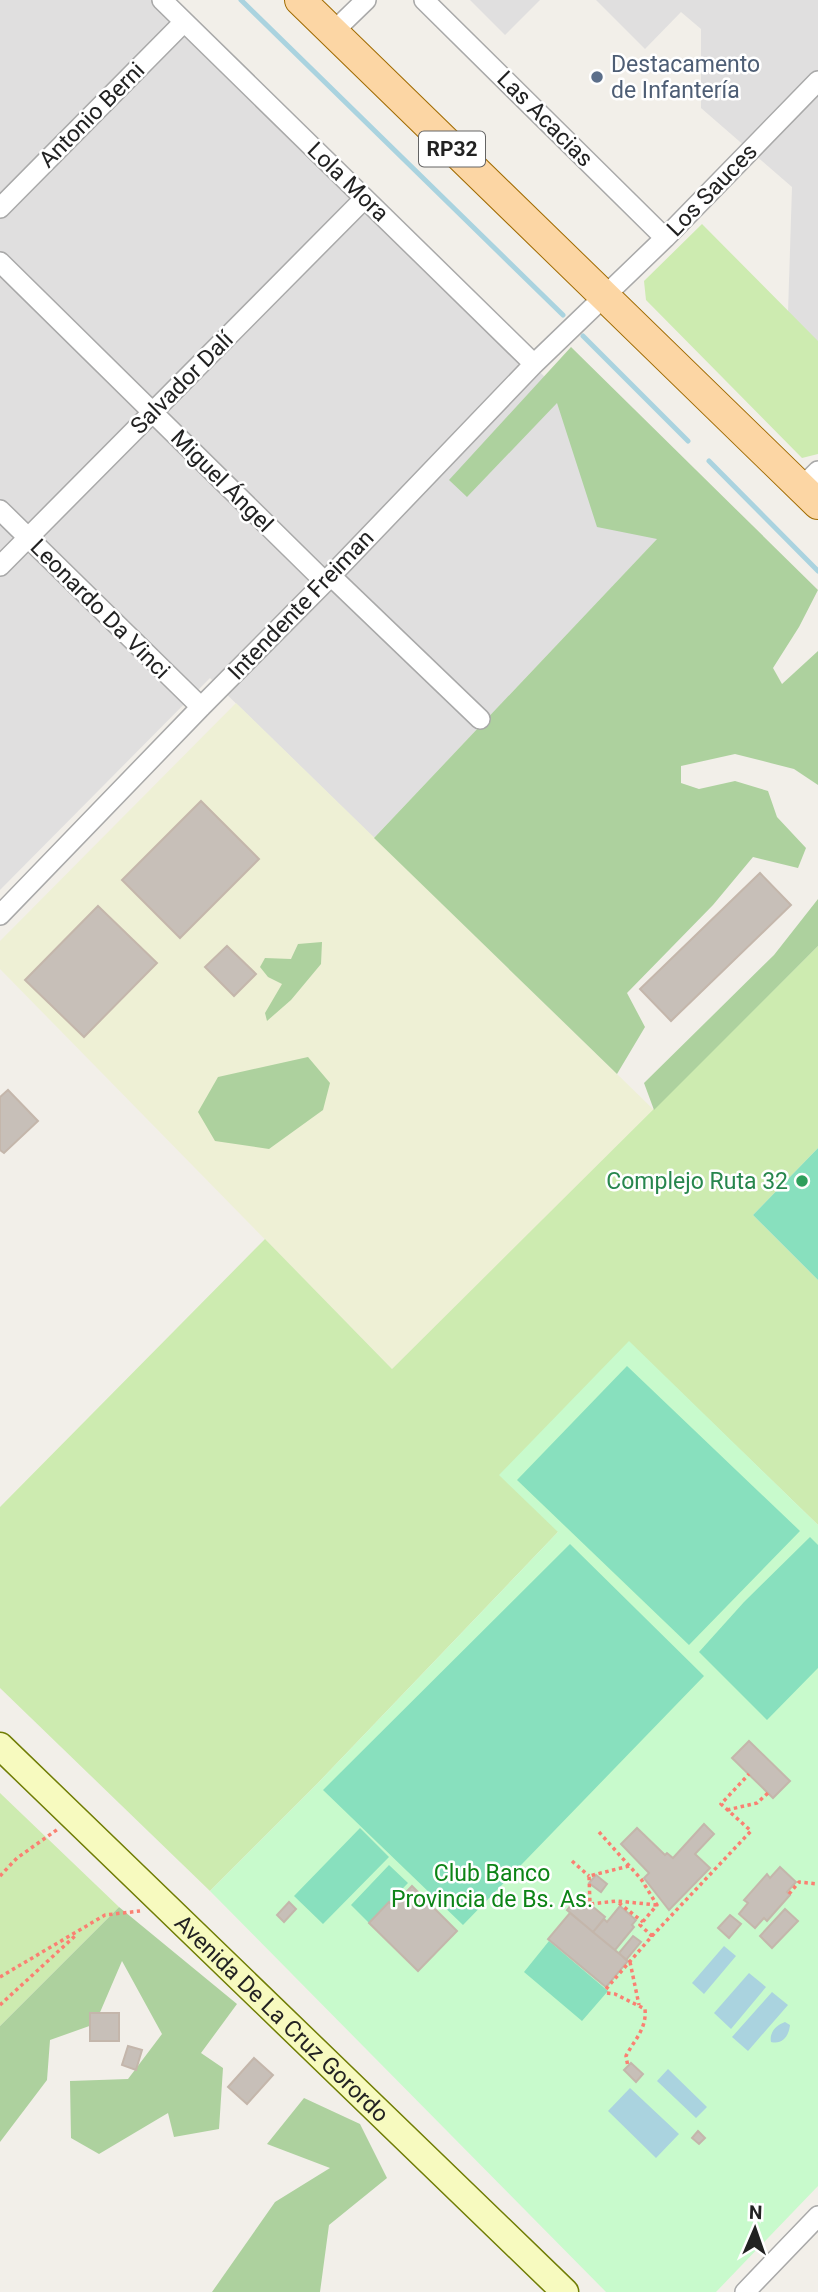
<svg xmlns="http://www.w3.org/2000/svg" width="818" height="2292" viewBox="0 0 818 2292" font-family="Roboto,sans-serif">
<style>
.residential{fill:#e0dfdf}
.farmland{fill:#eef0d5}
.grass{fill:#cdebb0}
.forest{fill:#add19e}
.park{fill:#c8facc}
.pitch{fill:#88e0be}
.water{fill:#aad3df}
.lines{fill:none;stroke-linecap:round;stroke-linejoin:round}
.stream{stroke:#aad3df;stroke-width:5}
.building{fill:#c7bfb8;stroke:#c4b6ab;stroke-width:2}
.minor-casing{stroke:#a9a9a9;stroke-width:22}
.secondary-casing{stroke:#707d05;stroke-width:29}
.primary-casing{stroke:#a06b00;stroke-width:32}
.path{stroke:#fa8072;stroke-width:3.5;stroke-dasharray:3.5 3.5;stroke-linecap:butt}
.minor{stroke:#fff;stroke-width:19}
.secondary{stroke:#f7fabf;stroke-width:26}
.primary{stroke:#fcd6a4;stroke-width:30}
.service-dot{fill:#5c6f8a;stroke:#fff;stroke-width:2.5}
.leisure-dot{fill:#2e9e5b;stroke:#fff;stroke-width:2.5}
.labels{text-anchor:middle;dominant-baseline:central;stroke-width:5;stroke-linejoin:round;paint-order:stroke}
.shield{fill:#fff;stroke:#646464;stroke-width:2}
.shield-label{font-size:21px;font-weight:bold;fill:#222}
.service-label{font-size:23px;fill:#4e5e75;stroke:#fff;text-anchor:start}
.street-label{font-size:23px;fill:#222;stroke:#fff}
.leisure-label{font-size:23px;fill:#27864d;stroke:#fff;text-anchor:end}
.park-label{font-size:23px;fill:#0c8416;stroke:#fff}
</style>
<rect width="100%" height="100%" fill="#f2efe9"/>
<path class="residential" d="M 0,0 L 153,0 L 518,350 L 681,514 L 374,838 L 210,678 L 0,890 Z
M 470,0 L 540,0 L 505,35 Z
M 596,0 L 818,0 L 818,343 L 788,313 L 792,187 L 701,108 L 701,29 L 681,12 L 645,49 Z"/>
<path class="farmland" d="M 236,703 L 654,1110 L 392,1369 L 0,969 L 0,941 Z"/>
<path class="grass" d="M 702,224 L 818,341 L 818,454 L 802,458 L 646,300 L 644,281 Z
M 818,946 L 818,1148 L 753,1215 L 818,1280 L 818,1525 L 629,1342 L 558,1532 L 317,1784 L 210,1891 L 0,1688 L 0,1507 L 265,1239 L 392,1369 Z
M 0,1793 L 119,1907 L 0,2026 Z"/>
<path class="forest" d="M 571,347 L 818,590 L 799,627 L 773,668 L 782,684 L 818,651 L 818,785 L 794,769 L 735,754 L 681,766 L 681,783 L 699,789 L 735,781 L 768,791 L 777,817 L 806,848 L 798,868 L 753,857 L 713,905 L 627,993 L 645,1027 L 617,1074 L 374,838 L 657,539 L 597,527 L 557,403 L 467,497 L 449,480 Z
M 818,899 L 818,946 L 654,1110 L 644,1083 L 774,955 Z
M 322,942 L 321,964 L 291,1000 L 267,1021 L 265,1013 L 282,984 L 268,977 L 260,967 L 265,958 L 291,959 L 298,944 Z
M 308,1057 L 330,1083 L 323,1110 L 269,1149 L 215,1141 L 198,1112 L 218,1077 Z
M 119,1907 L 237,2004 L 201,2053 L 223,2068 L 219,2129 L 174,2137 L 168,2113 L 99,2154 L 71,2138 L 70,2081 L 128,2079 L 162,2034 L 122,1961 L 95,2024 L 50,2040 L 47,2080 L 0,2142 L 0,2026 Z
M 304,2098 L 360,2124 L 387,2178 L 329,2225 L 320,2292 L 212,2292 L 275,2202 L 330,2168 L 267,2144 Z"/>
<path class="park" d="M 629,1341 L 818,1525 L 818,2186 L 716,2292 L 606,2292 L 210,1891 L 317,1784 L 558,1532 L 499,1475 Z"/>
<path class="pitch" d="M 818,1148 L 818,1280 L 753,1215 Z
M 627,1366 L 800,1531 L 689,1645 L 517,1480 Z
M 810,1537 L 818,1545 L 818,1668 L 767,1720 L 699,1652 L 744,1602 Z
M 570,1544 L 704,1676 L 463,1925 L 323,1790 Z
M 360,1828 L 389,1857 L 323,1924 L 294,1896 Z
M 389,1865 L 408,1883 L 369,1923 L 351,1905 Z
M 549,1941 L 608,1991 L 582,2021 L 524,1972 Z"/>
<path class="water" d="M 724,1946 L 736,1956 L 704,1994 L 692,1983 Z
M 749,1973 L 766,1987 L 731,2029 L 714,2013 Z
M 772,1992 L 788,2005 L 748,2051 L 732,2037 Z
M 785,2022 L 790,2025 C 789,2035 783,2045 771,2042 C 769,2033 776,2025 785,2022 Z
M 668,2069 L 707,2107 L 696,2118 L 657,2081 Z
M 630,2088 L 679,2134 L 656,2158 L 608,2111 Z"/>
<g class="lines">
<path class="stream" d="M 241,0 L 563,315
M 583,336 L 688,441
M 709,461 L 818,571"/>
</g>
<path class="building" d="M 201,801 L 259,859 L 180,938 L 122,880 Z
M 760,873 L 791,905 L 671,1021 L 640,989 Z
M 98,906 L 157,963 L 84,1037 L 25,980 Z
M 227,946 L 256,974 L 234,996 L 205,967 Z
M 8,1090 L 38,1121 L 4,1153 L 0,1150 L 0,1097 Z
M 749,1741 L 790,1781 L 773,1798 L 732,1758 Z
M 704,1824 L 714,1834 L 695,1854 L 710,1868 L 669,1910 L 644,1878 L 649,1873 L 621,1844 L 637,1828 L 665,1855 L 667,1853 L 673,1858 Z
M 780,1867 L 796,1882 L 787,1892 L 790,1895 L 767,1921 L 764,1918 L 755,1928 L 739,1914 L 748,1903 L 744,1900 L 767,1874 L 770,1878 Z
M 596,1875 L 607,1884 L 601,1892 L 589,1883 Z
M 412,1886 L 457,1931 L 418,1971 L 369,1923 L 389,1902 L 393,1906 Z
M 579,1895 L 605,1917 L 593,1932 L 567,1910 Z
M 289,1902 L 296,1909 L 284,1922 L 277,1915 Z
M 620,1906 L 636,1920 L 632,1925 L 634,1927 L 615,1950 L 593,1932 L 604,1919 L 607,1922 Z
M 785,1909 L 798,1921 L 772,1948 L 760,1936 Z
M 570,1913 L 628,1961 L 606,1987 L 548,1939 Z
M 730,1915 L 741,1924 L 729,1938 L 718,1928 Z
M 633,1936 L 641,1942 L 626,1960 L 619,1953 Z
M 90,2013 L 119,2013 L 119,2041 L 90,2041 Z
M 128,2046 L 142,2050 L 136,2070 L 122,2065 Z
M 254,2058 L 273,2075 L 247,2104 L 228,2087 Z
M 631,2063 L 643,2074 L 636,2082 L 624,2070 Z
M 698,2131 L 705,2138 L 699,2144 L 692,2138 Z"/>
<g class="lines">
<defs>
<path id="minor" d="M 162,0 L 534,364
M 424,0 L 665,238
M 333,32 L 366,0
M 0,208 L 184,22
M 0,262 L 325,582
M 802,487 L 818,471
M 0,510 L 201,707
M 0,566 L 364,199
M 331,576 L 480,719
M 0,915 L 201,707 L 325,582 L 534,364 L 665,238 L 818,81
M 745,2292 L 818,2216"/>
<g id="secondary">
<path id="s1" d="M 0,1746 L 565,2292"/>
</g>
<path id="primary" d="M 300,0 L 818,504"/>
</defs>
<use href="#minor" class="minor-casing"/>
<use href="#secondary" class="secondary-casing"/>
<use href="#primary" class="primary-casing"/>
<path class="path" d="M 727,1810 L 757,1803 L 768,1793
M 599,1832 L 641,1879 L 657,1905 L 640,1925 L 652,1936
M 572,1861 L 589,1876
M 629,1866 L 589,1876 L 590,1904 L 617,1901 L 657,1905
M 0,1876 L 17,1858 L 58,1829
M 789,1894 L 799,1882 L 818,1884
M 619,1903 L 643,1922
M 630,1962 L 639,2005
M 0,1977 L 105,1915 L 140,1911
M 606,1989 L 652,1936 L 751,1831 L 721,1804 L 749,1774
M 607,1993 L 615,1994 L 645,2009 C 647,2029 634,2040 626,2056 L 628,2067
M 0,2005 L 76,1935"/>
<use href="#minor" class="minor"/>
<use href="#secondary" class="secondary"/>
<use href="#primary" class="primary"/>
</g>
<circle class="service-dot" cx="597" cy="77" r="7"/>
<circle class="leisure-dot" cx="802" cy="1181" r="7"/>
<g class="labels">
<rect class="shield" x="419" y="131.5" width="66" height="35" rx="5"/>
<g class="shield-label">
<text x="452" y="149">RP32</text>
</g>
<g class="service-label">
<text x="611" y="64">Destacamento<tspan x="611" dy="26">de Infantería</tspan></text>
</g>
<g class="street-label">
<text transform="translate(92 115) rotate(-45)">Antonio Berni</text>
<text transform="translate(545 119) rotate(45)">Las Acacias</text>
<text transform="translate(348 182) rotate(44)">Lola Mora</text>
<text transform="translate(712 190) rotate(-46)">Los Sauces</text>
<text transform="translate(182 383) rotate(-45)">Salvador Dalí</text>
<text transform="translate(222 481) rotate(45)">Miguel Ángel</text>
<text transform="translate(301 605) rotate(-46)">Intendente Freiman</text>
<text transform="translate(100 609) rotate(45)">Leonardo Da Vinci</text>
<text stroke="none"><textPath href="#s1" startOffset="392">Avenida De La Cruz Gorordo</textPath></text>
</g>
<g class="leisure-label">
<text x="788" y="1181">Complejo Ruta 32</text>
</g>
<g class="park-label">
<text x="492" y="1873">Club Banco<tspan x="492" dy="26">Provincia de Bs. As.</tspan></text>
</g>
</g>
<g transform="translate(755 2229) rotate(2)" stroke="#ffffff" stroke-width="5" paint-order="stroke">
<path d="M0-5L12 26L0 18L-12 26Z" fill="#222222"/>
<text y="-10" font-size="19" font-weight="bold" text-anchor="middle" fill="#222222">N</text>
</g>
</svg>
